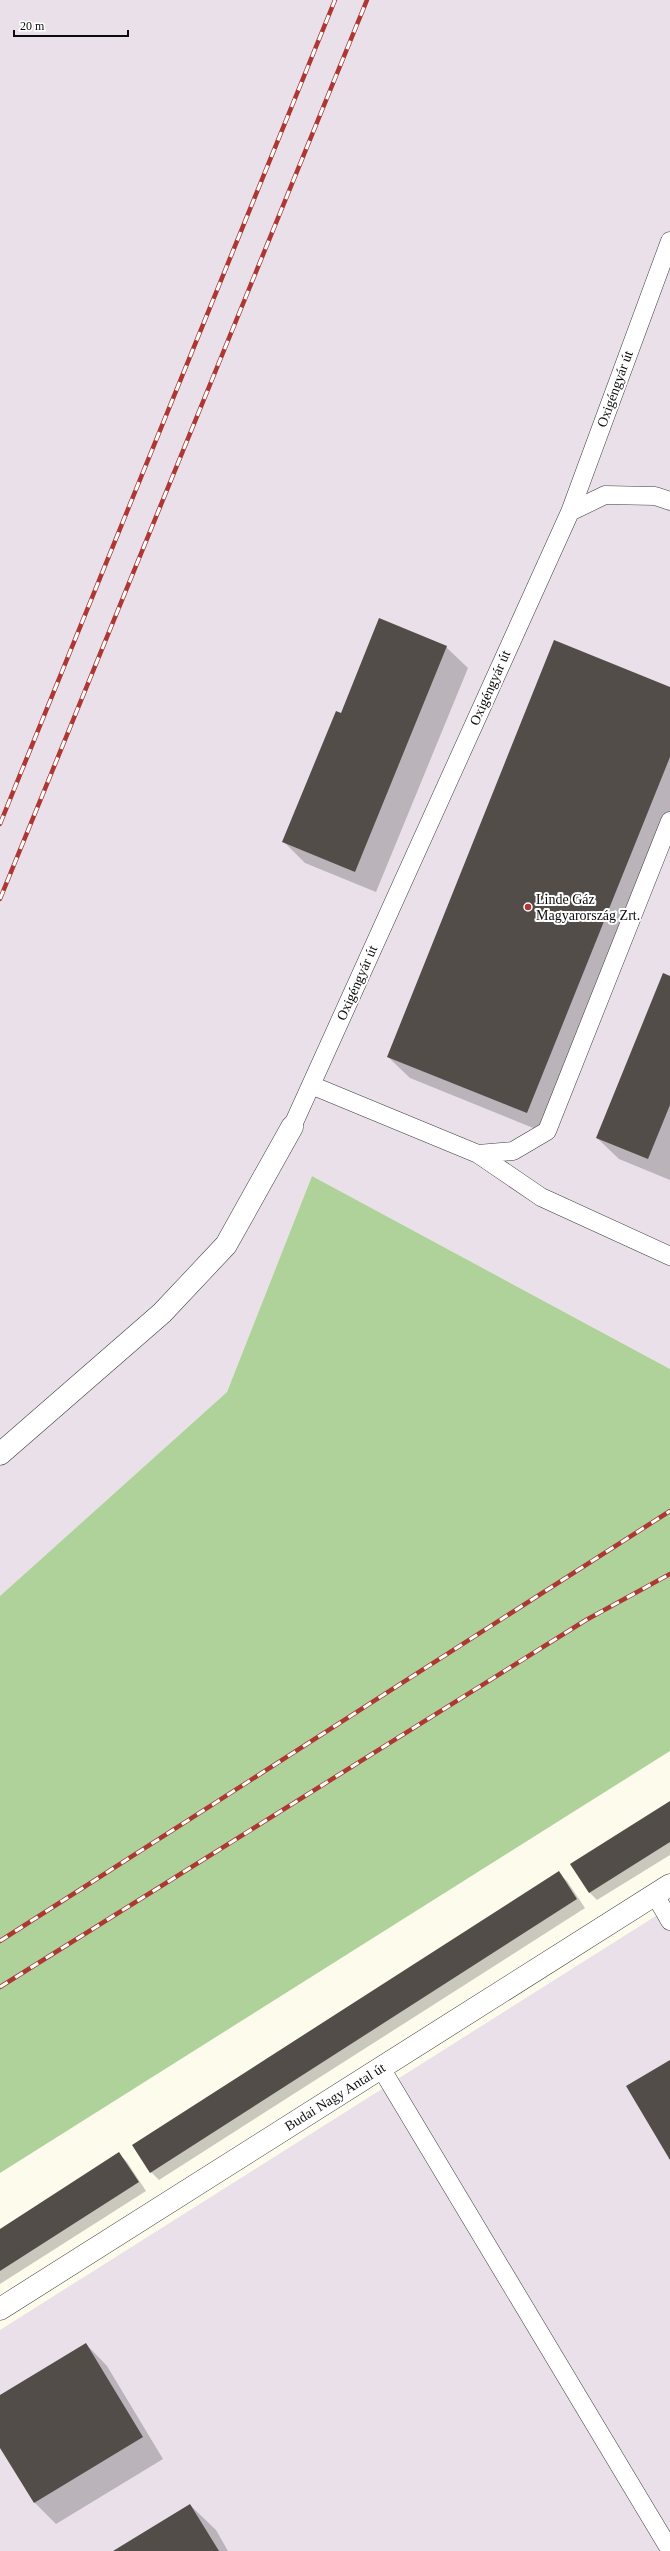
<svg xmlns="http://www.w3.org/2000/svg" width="670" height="2551" viewBox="0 0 670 2551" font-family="'Times New Roman',serif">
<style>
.industrial{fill:#e9e0e9}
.forest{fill:#afd29a}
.shadow{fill:#0003}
.building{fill:#534d49}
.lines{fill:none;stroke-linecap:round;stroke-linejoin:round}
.service-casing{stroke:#3e3e3e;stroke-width:19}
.minor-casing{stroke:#3e3e3e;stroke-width:23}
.service{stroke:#fff;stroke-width:18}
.minor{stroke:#fff;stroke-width:22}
.rail-casing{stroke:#ac3733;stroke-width:4.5}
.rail{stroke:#fff;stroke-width:3;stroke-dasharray:9;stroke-linecap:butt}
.poi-dot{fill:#ac3733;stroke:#fff;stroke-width:1.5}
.labels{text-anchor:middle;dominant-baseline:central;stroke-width:4;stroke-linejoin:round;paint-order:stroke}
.street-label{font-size:14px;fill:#0b0b0b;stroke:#fff}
.poi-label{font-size:14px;fill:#0b0b0b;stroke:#fff;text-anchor:start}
</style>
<rect width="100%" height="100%" fill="#fdfbeb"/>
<path class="industrial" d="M 0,0 L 670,0 L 670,1369 L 312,1176 L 227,1392 L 0,1596 Z
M 670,1907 L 670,2551 L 0,2551 L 0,2330 Z"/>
<path class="forest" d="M 312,1176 L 670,1369 L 670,1751 L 0,2173 L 0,1596 L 227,1392 Z"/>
<path class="shadow" d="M 446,647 L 468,668 L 376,892 L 305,863 L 284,842 Z
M 670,688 L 670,832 L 548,1134 L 410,1078 L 388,1057 Z
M 670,977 L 670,1180 L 619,1159 L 597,1138 Z
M 670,1803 L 670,1855 L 597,1900 L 589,1892 Z
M 559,1873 L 567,1881 L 585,1908 L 159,2180 L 151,2172 L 134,2145 Z
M 119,2154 L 127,2162 L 146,2191 L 0,2284 L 0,2230 Z
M 86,2344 L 107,2366 L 163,2459 L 56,2524 L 35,2503 L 0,2446 L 0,2396 Z
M 190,2505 L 216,2530 L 228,2551 L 115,2551 Z"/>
<path class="building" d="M 379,618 L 447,646 L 355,872 L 282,842 L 336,711 L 341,713 Z
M 554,640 L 670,687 L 670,757 L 527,1113 L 387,1057 Z
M 663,973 L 670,976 L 670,1105 L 648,1159 L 596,1138 Z
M 670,1801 L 670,1842 L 589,1893 L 570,1864 Z
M 559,1871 L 577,1899 L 150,2173 L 132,2145 Z
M 670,2060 L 670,2160 L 626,2086 Z
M 119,2152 L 139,2182 L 0,2271 L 0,2229 Z
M 86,2343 L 143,2437 L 34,2503 L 0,2448 L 0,2395 Z
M 190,2504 L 219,2551 L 113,2551 Z"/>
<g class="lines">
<defs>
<path id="service" d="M 570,512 L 605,495 L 655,496 L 670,501
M 311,1085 L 478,1154 L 513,1151 L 547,1131 L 670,821
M 292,1127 L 570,512 L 670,241
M 478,1154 L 541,1197 L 670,1256
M 655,1895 L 670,1921
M 381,2068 L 670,2550"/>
<path id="minor" d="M 0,1454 L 162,1313 L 226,1245 L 292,1127
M 0,2309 L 670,1885"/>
</defs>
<use href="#service" class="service-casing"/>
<use href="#minor" class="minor-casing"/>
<use href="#service" class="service"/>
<use href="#minor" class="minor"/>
<defs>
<path id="rail" d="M 0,824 L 335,0
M 0,899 L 367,0
M 0,1941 L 670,1511
M 0,1987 L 586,1620 L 670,1574"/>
</defs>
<use href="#rail" class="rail-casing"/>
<use href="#rail" class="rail"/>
</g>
<circle class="poi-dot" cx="528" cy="907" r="4"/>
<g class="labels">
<g class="street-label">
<text transform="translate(615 389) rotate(-70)">Oxigéngyár út</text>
<text transform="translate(490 688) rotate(-66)">Oxigéngyár út</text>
<text transform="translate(357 983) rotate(-66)">Oxigéngyár út</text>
<text transform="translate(335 2097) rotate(-32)">Budai Nagy Antal út</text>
</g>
<g class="poi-label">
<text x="536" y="899">Linde Gáz<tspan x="536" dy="16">Magyarország Zrt.</tspan></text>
</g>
</g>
<path d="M14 30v6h114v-6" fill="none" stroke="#0b0b0b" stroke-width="2"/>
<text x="20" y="30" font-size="12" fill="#0b0b0b" stroke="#ffffff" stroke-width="3" paint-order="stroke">20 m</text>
</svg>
